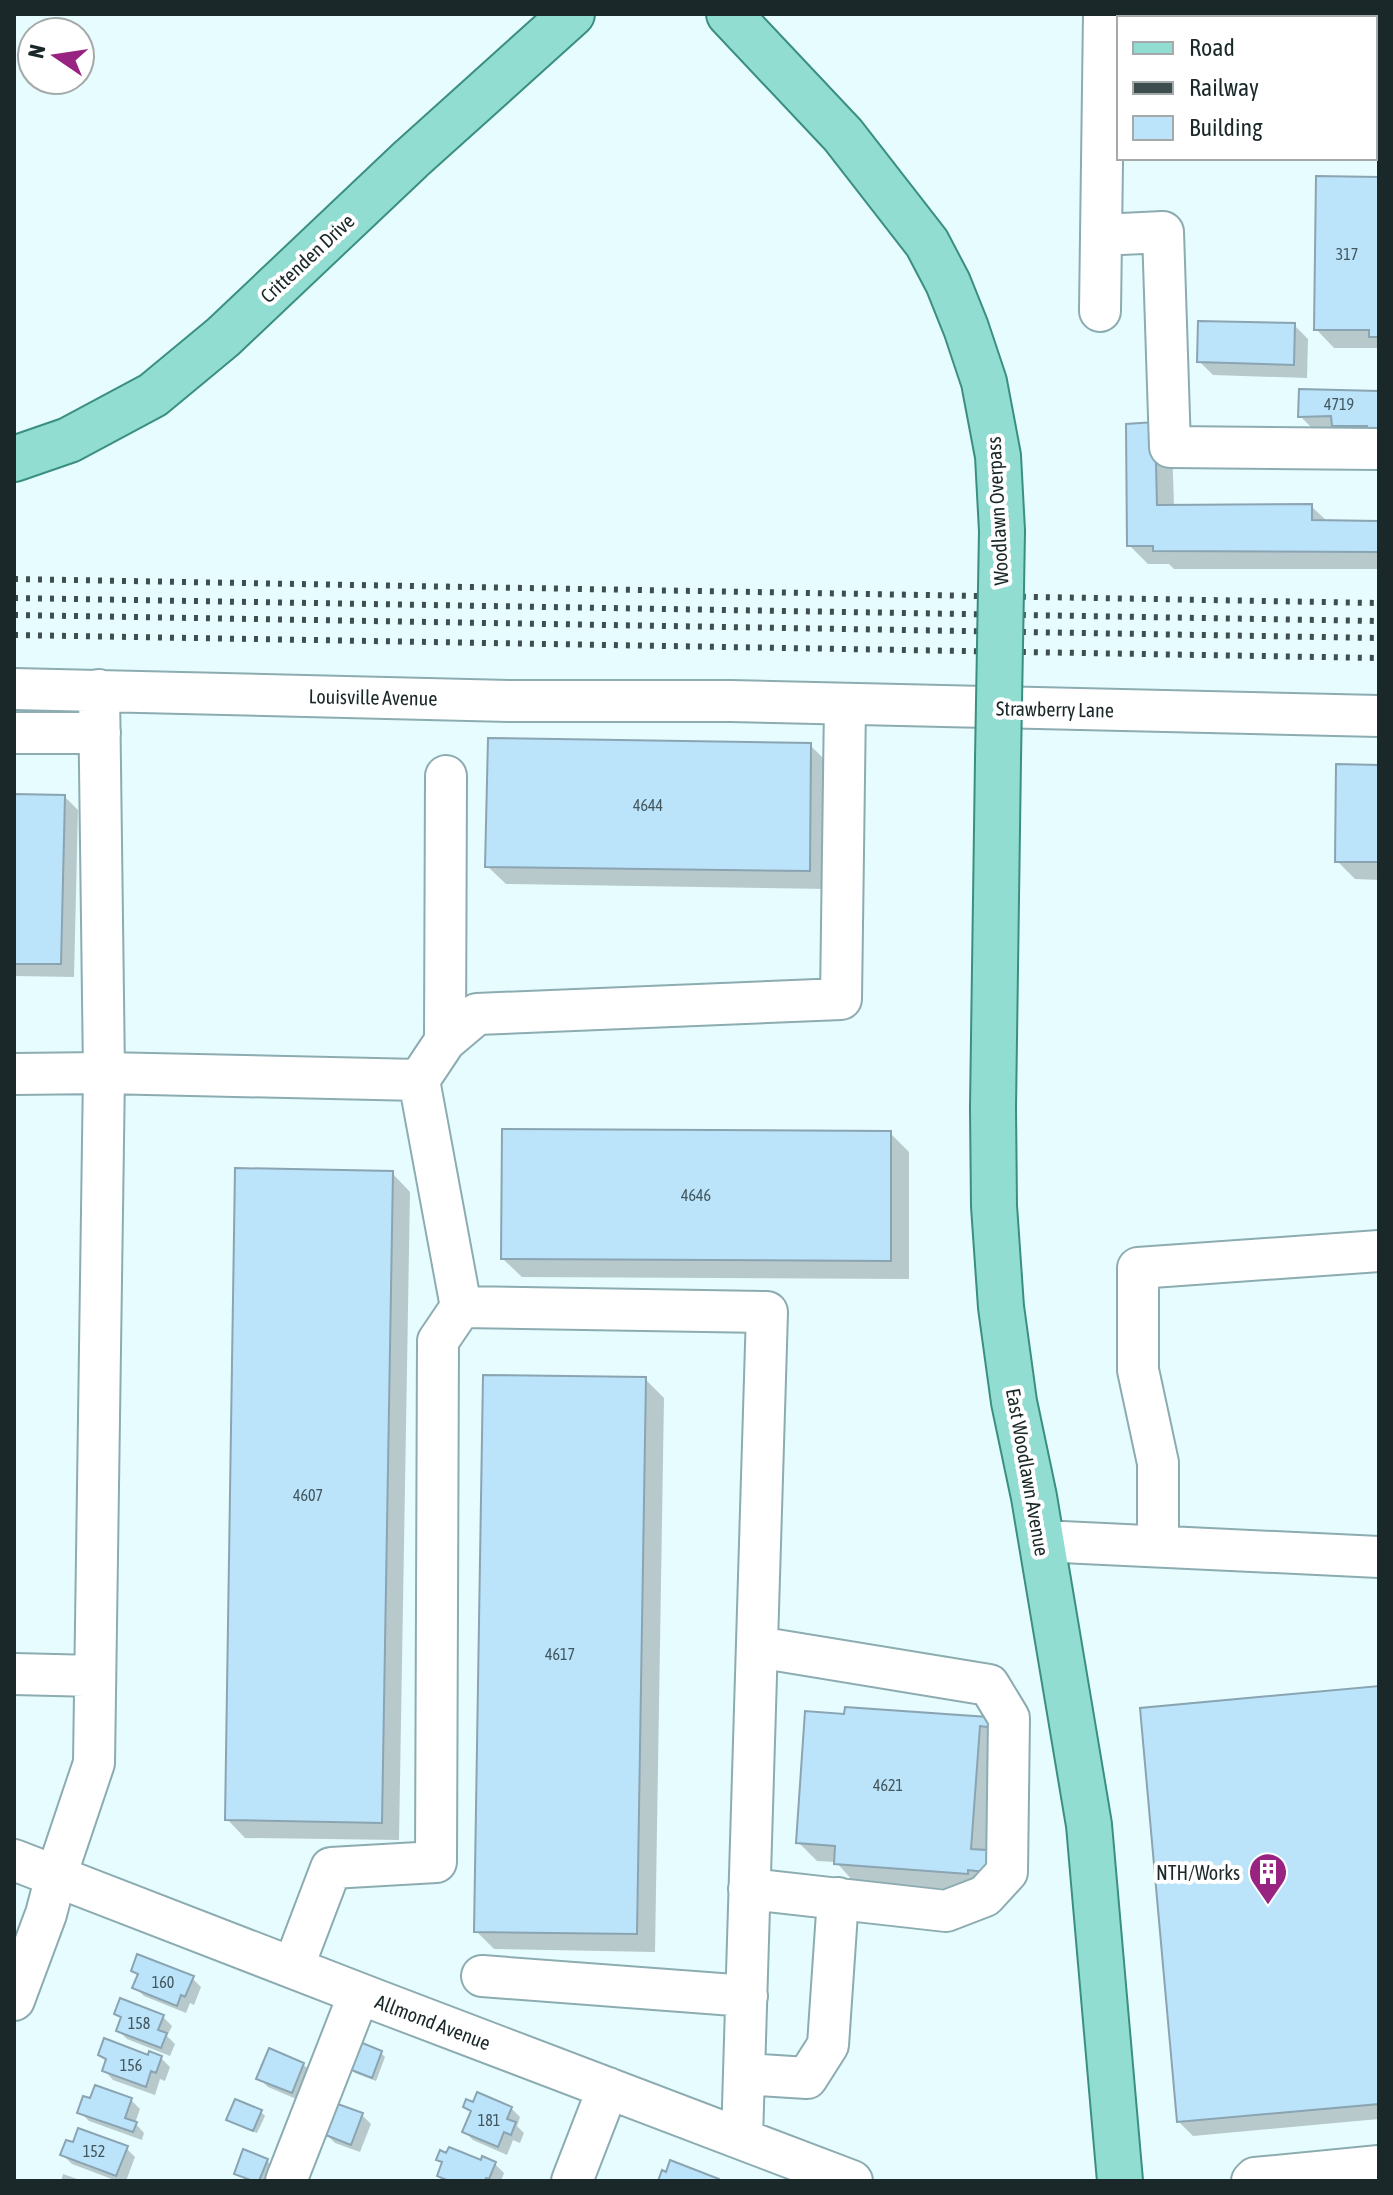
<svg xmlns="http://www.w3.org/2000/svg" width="1393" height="2195" viewBox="0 0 1393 2195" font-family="'Asap Condensed',sans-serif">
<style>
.shadow{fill:#0003}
.building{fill:#bbe4fb;stroke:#8aa4b2;stroke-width:2}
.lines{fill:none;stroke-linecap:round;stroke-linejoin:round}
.minor-casing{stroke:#8cacb1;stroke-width:44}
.major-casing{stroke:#3a8f82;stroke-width:48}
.minor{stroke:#fff;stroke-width:40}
.major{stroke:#92ddd1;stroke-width:44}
.rail{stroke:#3e4d4e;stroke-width:6;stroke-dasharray:4 8;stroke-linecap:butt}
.major-bridge-casing{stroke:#3a8f82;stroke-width:48;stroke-linecap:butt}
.major-bridge{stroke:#92ddd1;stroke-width:44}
.labels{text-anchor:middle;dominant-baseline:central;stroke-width:8;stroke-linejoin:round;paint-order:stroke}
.number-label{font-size:16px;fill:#43575e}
.street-label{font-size:20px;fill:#1b2829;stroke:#fff}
.poi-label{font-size:20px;fill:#1b2829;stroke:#fff;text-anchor:end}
</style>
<rect width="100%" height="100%" fill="#e7fcfe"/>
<path class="shadow" d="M 1379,179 L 1379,348 L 1334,348 L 1316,329 Z
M 1294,325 L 1308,339 L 1307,378 L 1213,375 L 1199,361 Z
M 1379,393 L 1379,440 L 1314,430 L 1300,416 Z
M 1128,426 L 1172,443 L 1174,506 L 1311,506 L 1328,522 L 1379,523 L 1379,569 L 1174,569 L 1169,564 L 1148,564 L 1129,545 Z
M 810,745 L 829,764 L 828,889 L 506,884 L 487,866 Z
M 1379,767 L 1379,880 L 1355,879 L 1337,861 Z
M 14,796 L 64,796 L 78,810 L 74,977 L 14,976 Z
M 890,1133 L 909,1152 L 909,1279 L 522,1277 L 503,1259 Z
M 392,1173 L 410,1192 L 399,1840 L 245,1838 L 227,1819 Z
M 645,1379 L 664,1398 L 655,1952 L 494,1949 L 476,1931 Z
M 1379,1688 L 1379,2119 L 1193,2136 L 1179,2122 Z
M 987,1719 L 1006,1738 L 986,1892 L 854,1882 L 836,1862 L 817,1861 L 798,1842 Z
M 133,1971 L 192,1978 L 201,1987 L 194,2005 L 190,2003 L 186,2013 L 144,1996 L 135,1987 L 139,1977 Z
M 116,2013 L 163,2017 L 172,2026 L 167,2036 L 175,2044 L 170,2056 L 127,2039 L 118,2030 L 122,2019 Z
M 381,2053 L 385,2057 L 376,2081 L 355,2073 L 351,2069 Z
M 100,2055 L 161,2058 L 170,2067 L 165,2081 L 160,2079 L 155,2095 L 113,2080 L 104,2070 L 107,2062 Z
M 303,2064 L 312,2073 L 301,2101 L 268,2087 L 259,2078 Z
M 131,2100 L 140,2109 L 135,2123 L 144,2133 L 142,2140 L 89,2121 L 80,2112 Z
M 466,2107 L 511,2108 L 520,2117 L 517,2126 L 524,2133 L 520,2143 L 513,2140 L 507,2155 L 473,2140 L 464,2131 L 472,2113 Z
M 261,2112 L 265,2116 L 257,2133 L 232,2123 L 228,2119 Z
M 362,2115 L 371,2124 L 360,2152 L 335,2143 L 326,2134 Z
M 126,2148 L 135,2157 L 126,2181 L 117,2181 L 72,2164 L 63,2155 Z
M 438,2159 L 495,2164 L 504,2173 L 501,2181 L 444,2181 L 439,2176 L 444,2164 Z
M 266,2160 L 270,2164 L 264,2181 L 250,2181 L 237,2173 Z
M 63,2174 L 83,2181 L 61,2181 Z"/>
<path class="building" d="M 1316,176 L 1379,177 L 1379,337 L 1369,337 L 1369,330 L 1314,330 Z
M 1198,321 L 1295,323 L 1294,365 L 1197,362 Z
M 1299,389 L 1379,391 L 1379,430 L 1366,430 L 1367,426 L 1332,426 L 1331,416 L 1298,417 Z
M 1155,422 L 1157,505 L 1312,504 L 1312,520 L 1379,521 L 1379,552 L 1153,551 L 1153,546 L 1127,546 L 1126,424 Z
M 488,738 L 811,743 L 810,871 L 485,867 Z
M 1336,764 L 1379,765 L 1379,862 L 1335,862 Z
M 14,794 L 65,795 L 61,964 L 14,964 Z
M 502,1129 L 891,1131 L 891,1261 L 501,1259 Z
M 235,1168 L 393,1171 L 382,1823 L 225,1820 Z
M 483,1375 L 646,1377 L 637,1934 L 474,1932 Z
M 1379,1686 L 1379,2104 L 1177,2122 L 1140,1708 Z
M 845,1707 L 988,1717 L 988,1727 L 980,1726 L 971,1849 L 987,1850 L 986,1872 L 968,1870 L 968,1874 L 834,1864 L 835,1846 L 796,1843 L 805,1711 L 844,1714 Z
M 137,1954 L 194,1976 L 185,1997 L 181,1995 L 177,2006 L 132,1988 L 138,1974 L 131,1971 Z
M 120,1998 L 164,2015 L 158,2030 L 167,2033 L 161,2048 L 116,2031 L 121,2017 L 114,2014 Z
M 104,2038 L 148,2055 L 149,2051 L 162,2056 L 156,2073 L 151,2071 L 146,2087 L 102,2071 L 106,2059 L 98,2055 Z
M 360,2042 L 382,2051 L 372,2078 L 349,2069 Z
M 269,2048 L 304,2063 L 292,2093 L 256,2079 Z
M 95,2085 L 132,2098 L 125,2118 L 137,2122 L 133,2132 L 77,2113 L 83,2096 L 90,2098 Z
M 477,2092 L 512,2107 L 507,2119 L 516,2122 L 511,2135 L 504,2132 L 498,2147 L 462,2132 L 471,2111 L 463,2107 L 466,2099 L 473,2102 Z
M 235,2099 L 262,2110 L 253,2131 L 226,2120 Z
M 335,2103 L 363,2113 L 351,2145 L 323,2134 Z
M 78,2128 L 128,2146 L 116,2176 L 60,2155 L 66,2140 L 73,2142 Z
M 449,2147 L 481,2160 L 482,2156 L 496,2162 L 489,2179 L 486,2178 L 485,2181 L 449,2181 L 437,2176 L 442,2162 L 436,2160 L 440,2150 L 446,2153 Z
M 243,2149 L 268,2159 L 259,2181 L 253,2181 L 234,2174 Z
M 670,2160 L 719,2179 L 719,2181 L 658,2181 L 662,2170 L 666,2172 Z"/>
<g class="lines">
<defs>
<path id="minor" d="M 1101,235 L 1163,232 L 1170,447 L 1379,449
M 1100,311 L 1104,14
M 14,689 L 509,701 L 731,701 L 1379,716
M 14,733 L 100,733
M 445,1041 L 446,776
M 14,1074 L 104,1073 L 99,690
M 419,1080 L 445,1041 L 477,1014 L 841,999 L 845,704
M 1041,1541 L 1379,1557
M 1158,1546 L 1158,1463 L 1138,1370 L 1138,1268 L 1379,1251
M 14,1674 L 95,1676
M 14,1860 L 376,2000 L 852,2181
M 749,1889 L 946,1911 L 985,1896 L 1007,1872 L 1009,1718 L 989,1685 L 757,1647
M 293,1968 L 331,1868 L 436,1862 L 438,1341 L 461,1307 L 767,1312 L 742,2139
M 482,1976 L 747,1996
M 14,2000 L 46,1914 L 56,1876 L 94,1763 L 104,1073 L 419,1080 L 461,1307
M 744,2074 L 807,2078 L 828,2045 L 838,1898
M 286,2181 L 359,1994
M 572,2181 L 608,2088
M 1252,2181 L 1255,2178 L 1379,2166"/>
<path id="major" d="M 729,14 L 843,135 L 927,243 L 948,283 L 966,328 L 984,382 L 998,456 L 1002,531
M 14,459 L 69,440 L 153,395 L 223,337 L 411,159 L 572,14
M 998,759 L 993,1108 L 994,1206 L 1001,1307 L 1014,1402 L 1034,1497 L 1089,1825 L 1120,2181"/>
</defs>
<use href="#minor" class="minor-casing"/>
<use href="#major" class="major-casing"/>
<use href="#minor" class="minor"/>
<use href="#major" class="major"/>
<path class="rail" d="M 14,579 L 1379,603
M 14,598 L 1379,621
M 14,615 L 1379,638
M 14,635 L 1379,658"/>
<defs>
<path id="major-bridge" d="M 998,759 L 1002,531"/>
</defs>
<use href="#major-bridge" class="major-bridge-casing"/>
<use href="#major-bridge" class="major-bridge"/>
</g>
<defs>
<symbol id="building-pin" viewBox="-11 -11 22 30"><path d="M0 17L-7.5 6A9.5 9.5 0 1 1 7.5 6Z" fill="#982380" stroke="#fff"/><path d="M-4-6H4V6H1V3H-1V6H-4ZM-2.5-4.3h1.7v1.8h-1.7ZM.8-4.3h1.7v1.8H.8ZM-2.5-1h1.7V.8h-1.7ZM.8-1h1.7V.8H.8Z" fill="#fff"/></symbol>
</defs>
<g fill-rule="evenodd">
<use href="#building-pin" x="1246" y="1850" width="44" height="60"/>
</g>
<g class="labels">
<g class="number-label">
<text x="1347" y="254">317</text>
<text x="1339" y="404">4719</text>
<text x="648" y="805">4644</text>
<text x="696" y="1195">4646</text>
<text x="308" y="1495">4607</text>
<text x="560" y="1654">4617</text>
<text x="888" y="1785">4621</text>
<text x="163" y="1982">160</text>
<text x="139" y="2023">158</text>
<text x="131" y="2065">156</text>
<text x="489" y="2120">181</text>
<text x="94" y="2151">152</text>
</g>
<g class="street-label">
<text transform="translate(307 258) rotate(-43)">Crittenden Drive</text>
<text transform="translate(997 511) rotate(-93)">Woodlawn Overpass</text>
<text transform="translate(373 697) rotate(1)">Louisville Avenue</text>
<text transform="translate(1055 709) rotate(1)">Strawberry Lane</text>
<text transform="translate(1028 1472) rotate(80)">East Woodlawn Avenue</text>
<text transform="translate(433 2022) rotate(21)">Allmond Avenue</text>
</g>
<g class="poi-label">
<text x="1240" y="1872">NTH/Works</text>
</g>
</g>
<rect width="1393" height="2195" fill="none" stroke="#1b2829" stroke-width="32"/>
<rect x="1117" y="16" width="260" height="144" fill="#ffffff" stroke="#a4a9a9" stroke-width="2"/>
<rect x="1133" y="42" width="40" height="12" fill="#92ddd1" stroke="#a4a9a9" stroke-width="2"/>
<text x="1189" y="56" font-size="24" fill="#1b2829">Road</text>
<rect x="1133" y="82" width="40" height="12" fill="#3e4d4e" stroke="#a4a9a9" stroke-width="2"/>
<text x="1189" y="96" font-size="24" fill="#1b2829">Railway</text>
<rect x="1133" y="116" width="40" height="24" fill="#bbe4fb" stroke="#a4a9a9" stroke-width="2"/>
<text x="1189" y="136" font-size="24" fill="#1b2829">Building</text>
<g transform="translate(56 56) rotate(283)"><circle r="38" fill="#ffffff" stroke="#a4a9a9" stroke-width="2"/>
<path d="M0-6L14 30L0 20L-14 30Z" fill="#982380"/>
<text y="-12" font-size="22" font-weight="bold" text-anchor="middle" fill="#1b2829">N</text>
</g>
</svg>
